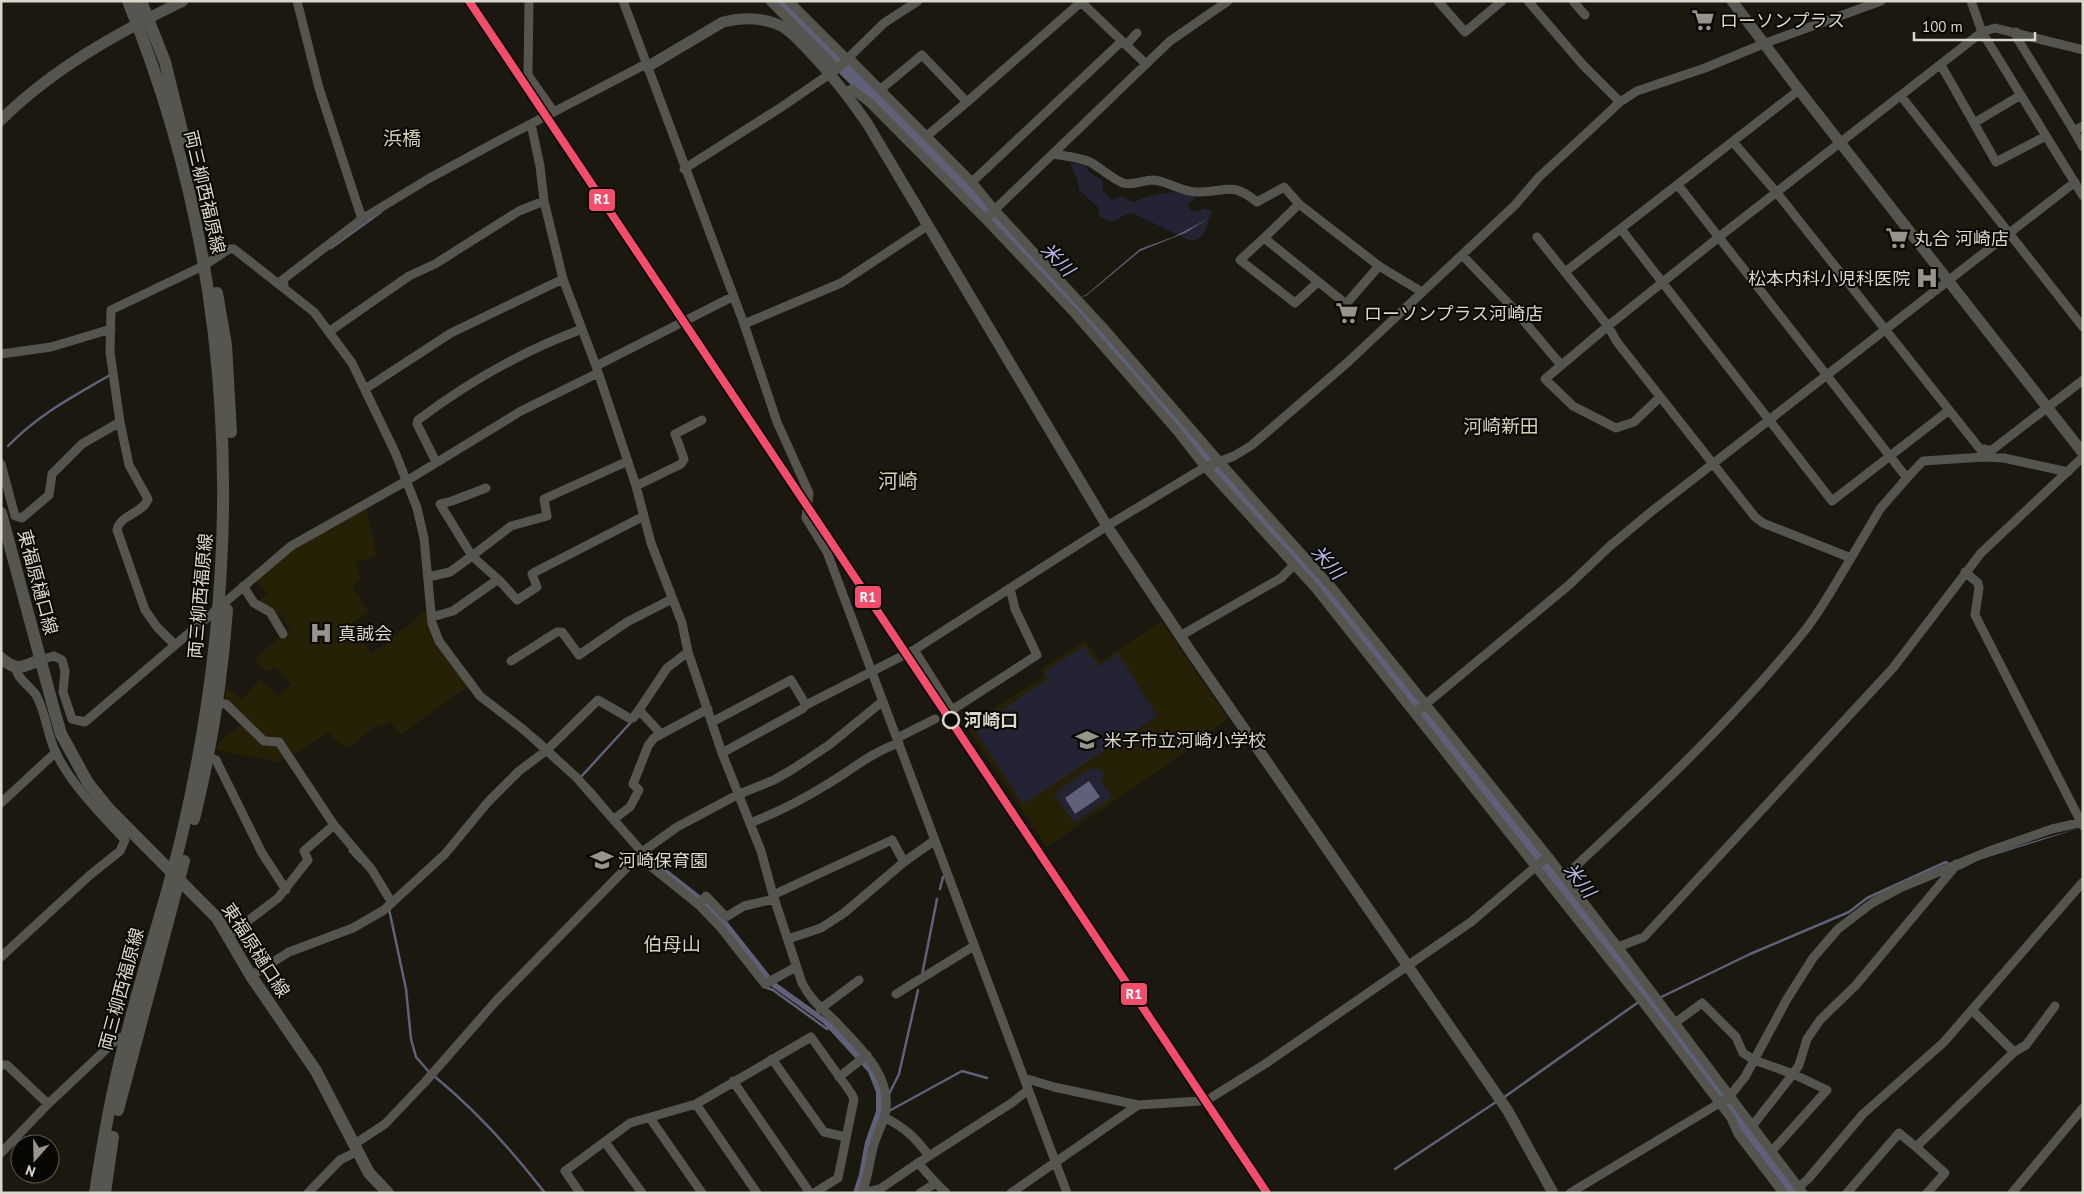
<svg xmlns="http://www.w3.org/2000/svg" width="2084" height="1194" viewBox="0 0 2084 1194" font-family="'PT Sans','Noto Sans JP',sans-serif">
<style>
.built{fill:#262007}
.green{fill:#232333}
.water{fill:#606179}
.lines{fill:none;stroke-linecap:round;stroke-linejoin:round}
.stream{stroke:#606179;stroke-width:2.5}
.river{stroke:#606179;stroke-width:15}
.minor{stroke:#55544e;stroke-width:9}
.tertiary{stroke:#55544e;stroke-width:11}
.secondary{stroke:#575550;stroke-width:12}
.rail-1-casing{stroke:#090702;stroke-width:11}
.rail-1{stroke:#f44d6c;stroke-width:8}
.stop-dot{fill:#090702;stroke:#dad7cb;stroke-width:2.5}
.labels{text-anchor:middle;dominant-baseline:central;stroke-width:4;stroke-linejoin:round;paint-order:stroke}
.poi-label{font-size:18px;fill:#dad7cb;stroke:#090702;text-anchor:start}
.street-label{font-size:18px;fill:#dad7cb;stroke:#090702}
.stop-label{font-size:18px;font-weight:bold;fill:#dad7cb;stroke:#090702;text-anchor:start}
.neighbourhood-label{font-size:19px;fill:#d6cfb7;stroke:#090702}
.water-label{font-size:19px;font-style:italic;fill:#b7b9ee;stroke:#090702}
.quarter-label{font-size:20px;fill:#d6cfb7;stroke:#090702}
.line-badge{stroke:#090702;stroke-width:2}
.badge-label{font-size:14px;text-anchor:middle;font-weight:bold;fill:#fff}
</style>
<rect width="100%" height="100%" fill="#1b180f"/>
<path class="built" d="M 366,506 L 377,555 L 369,559 L 356,561 L 360,579 L 352,586 L 368,611 L 350,625 L 372,654 L 429,608 L 430,620 L 468,685 L 467,687 L 400,735 L 390,721 L 381,727 L 378,724 L 348,748 L 334,739 L 330,731 L 291,757 L 290,755 L 279,762 L 217,750 L 219,742 L 248,719 L 225,698 L 227,688 L 242,699 L 260,679 L 278,696 L 291,684 L 275,667 L 267,672 L 254,659 L 290,629 L 281,615 L 277,618 L 259,601 L 268,594 L 256,580 L 294,548 Z
M 1161,621 L 1228,718 L 1176,759 L 1047,847 L 970,733 L 971,723 L 1043,677 L 1041,669 L 1085,640 L 1100,662 Z"/>
<path class="green" d="M 1070,163 L 1085,164 L 1090,173 L 1102,180 L 1103,190 L 1112,200 L 1120,196 L 1133,202 C 1154,194 1172,189 1194,195 L 1195,198 L 1188,204 L 1190,210 L 1196,212 L 1205,208 L 1212,212 C 1206,225 1207,238 1191,241 L 1132,213 C 1116,216 1115,228 1099,216 L 1098,207 L 1079,190 L 1078,182 Z
M 1084,646 L 1099,666 L 1118,653 L 1157,716 L 1023,804 L 977,734 L 978,726 L 1048,679 L 1044,672 Z
M 1092,767 L 1095,770 L 1099,768 L 1105,777 L 1101,780 L 1112,797 L 1074,823 L 1054,793 Z"/>
<path class="water" d="M 1208,219 L 1185,233 L 1140,251 L 1086,296 L 1080,297 L 1086,295 L 1140,249 L 1173,237 Z
M 486,698 L 539,737 L 570,766 L 595,791 L 646,853 L 706,900 L 726,920 L 775,982 L 832,1023 L 869,1062 L 878,1076 L 883,1096 L 882,1116 L 860,1193 L 853,1193 L 859,1174 L 865,1142 L 876,1111 L 876,1092 L 868,1072 L 823,1023 L 764,981 L 734,940 L 648,862 L 596,796 L 492,705 Z
M 1089,781 L 1100,797 L 1075,814 L 1065,798 Z
M 2080,828 L 1979,860 L 1957,871 C 1965,859 2060,834 2080,828 Z"/>
<g class="lines">
<path class="stream" d="M 331,248 L 381,212
M 8,446 C 39,414 72,397 110,375
M 580,778 L 632,721
M 350,851 L 360,862
M 940,889 L 943,877
M 389,909 L 406,989 L 411,1039 L 416,1057 L 430,1073
M 922,975 L 937,899
M 765,987 L 773,990 L 827,1029 L 830,1027
M 1651,1002 L 1750,954 L 1849,912 L 1867,898 L 1946,862 L 1950,865
M 434,1076 C 477,1111 511,1149 545,1193
M 889,1094 L 899,1074 L 918,990
M 1503,1098 L 1647,996
M 889,1111 L 962,1071 L 987,1078
M 1395,1169 L 1496,1102"/>
<path class="river" d="M 777,1 L 930,153 L 1086,317 L 1135,377 L 1252,510 L 1329,593 L 1672,1028 L 1798,1193"/>
<path class="minor" d="M 297,1 L 319,88 L 362,219
M 529,1 L 528,75 L 554,112
M 623,1 L 744,324 L 777,422 L 809,493 L 806,518 L 827,552 L 1067,1193
M 770,1 L 837,69
M 789,1 L 848,60
M 1438,1 L 1465,32 L 1502,1
M 1528,1 L 1583,65 L 1620,102
M 1573,1 L 1585,15
M 1971,1 L 1982,32 L 2083,196
M 2016,32 L 2017,38 L 2074,131 L 2083,126
M 1126,45 L 1137,33
M 849,58 L 972,182 L 995,210 L 1103,327 L 1220,462 L 1335,591 L 1548,856
M 1941,65 L 1996,162 L 2046,136
M 881,89 L 922,55 L 967,102 L 928,135
M 845,91 L 852,89 L 870,103 L 985,219 L 1074,313 L 1176,430 L 1205,467 L 1315,588 L 1641,1000 L 1731,1118 L 1738,1134 L 1783,1193
M 1901,96 L 2083,327
M 967,102 L 1081,2 L 1146,64
M 1974,123 L 2021,95
M 531,124 L 540,166 L 544,201 L 563,279 L 596,366 L 636,486 L 651,543 L 682,623 L 688,652 L 722,753 L 761,851 L 773,895 L 802,983 C 813,1004 824,1009 839,1025 C 860,1048 890,1074 886,1109 C 884,1123 876,1135 873,1148 C 869,1164 868,1177 862,1193
M 2074,131 L 2083,147
M 1733,142 L 1777,193 L 1980,449 L 1992,450 L 2083,380
M 1053,154 C 1064,156 1080,157 1090,162 C 1101,168 1111,178 1123,183 C 1133,186 1143,180 1153,180 C 1168,181 1181,192 1197,192 C 1226,193 1230,180 1257,202 L 1284,187 L 1299,204 L 1379,266 L 1422,292
M 684,169 L 780,108 L 837,69 L 884,23 L 918,1
M 972,182 L 1122,41
M 1299,204 L 1264,238 L 1346,304 L 1379,266
M 985,219 L 1170,41 L 1228,1
M 1621,229 L 1832,501 L 1948,411
M 1537,237 L 1608,326 L 1617,342 L 1755,517 L 1763,523 L 1851,558 L 1880,509 L 1907,478 L 1678,185
M 1264,238 L 1240,260 L 1295,303 L 1318,282
M 1462,255 L 1512,307 L 1561,365
M 1565,272 L 1799,90
M 282,286 L 284,284 L 281,281 L 362,219 L 428,179 L 498,141 L 646,64
M 744,324 L 841,283 L 927,226
M 330,331 L 409,276 L 435,264 L 519,211 L 544,201
M 1,354 L 51,347 L 111,329
M 596,366 L 732,297
M 365,389 L 451,333 L 563,279
M 1660,397 L 1634,422 L 1616,428 L 1573,406 L 1545,379 L 1608,326 L 1719,237 L 1982,32 L 1995,28 L 2083,50
M 1984,457 L 2004,458 L 2068,472
M 628,461 L 544,499 L 547,516 L 511,526 L 472,556 L 500,581 L 517,600 L 537,587 L 532,574 L 535,572 L 644,516
M 436,462 L 417,424 L 418,420 C 468,382 523,351 582,329
M 1,464 L 15,516 L 22,518 L 49,495 L 52,474 L 82,444 L 120,422
M 1907,478 L 1923,461 L 1984,457 L 1985,449
M 636,486 L 681,464 L 684,459 L 675,434 L 702,420
M 1965,572 L 1978,583 L 1979,588 L 1975,615 L 2083,826
M 428,577 L 450,572 L 472,556 L 440,504 L 452,501 L 486,488
M 243,586 L 254,603 L 270,612 L 283,634
M 432,617 L 453,611 L 497,580
M 1180,636 L 1281,578 L 1294,565
M 175,645 L 157,627 L 145,610 L 117,530 C 119,515 144,513 148,499 L 129,465 L 120,422 L 110,352 L 111,310 L 205,265 L 229,249 L 234,249 L 314,312 L 352,363 L 395,452 L 417,508 L 424,538 L 432,623 L 439,641 L 480,696 L 524,730 L 576,777 L 642,852
M 914,650 L 952,710 L 1037,655 L 1015,609 L 1010,588
M 40,660 L 54,656 L 62,660 L 65,671 L 63,692 L 72,719 L 85,722 L 291,546 L 408,480 L 521,411 L 598,373
M 511,661 L 557,632 L 562,632 L 579,655 L 627,622 L 672,599
M 217,703 L 226,704 L 264,741 L 279,742 L 334,825
M 806,705 L 914,650 L 1107,526 L 1205,467 L 1234,456 L 1252,445 L 1348,362 L 1515,205 L 1539,177 L 1591,129 L 1620,102 L 1637,91 L 1705,68 L 1763,44 L 1881,1
M 1415,713 L 1569,585 L 1610,546 L 1652,511 L 2075,182
M 712,722 L 791,680 L 806,705 L 802,709 L 722,753
M 661,734 L 639,710 L 667,668 L 688,652
M 897,738 L 935,719
M 208,757 L 216,760 L 262,853 L 286,890
M 1,803 L 56,752
M 614,819 L 630,807 L 639,790 L 633,784 L 648,746 L 654,738 L 708,709
M 750,823 C 776,813 802,800 826,785 C 850,771 872,752 899,743
M 638,856 L 699,905 L 721,928 L 765,984 L 796,967
M 1564,877 C 1649,798 1734,719 1806,629 C 1823,607 1837,581 1851,558
M 773,895 L 892,840 L 904,862
M 699,905 L 706,896 L 726,917 L 744,906 L 774,899
M 228,936 L 278,898 L 308,860 L 304,851 L 334,825 L 372,870 L 392,903
M 788,939 L 821,928 L 844,913 L 904,862 L 935,840
M 1618,947 L 1803,1193
M 1,957 L 90,875 L 120,851 L 125,840 C 100,813 73,787 56,753 C 47,735 46,712 36,695 C 30,686 17,679 16,668
M 251,976 L 289,952 L 353,928 L 384,910 L 445,854 L 488,802 L 519,771 L 547,750 L 598,700 L 629,718 L 633,718 L 639,710
M 896,994 L 974,946
M 820,1009 L 859,980
M 1972,1010 L 2014,1052 L 2026,1045 L 2055,1006
M 1675,1023 L 1702,1003 L 1736,1037 L 1743,1053 L 1754,1060 L 1793,1074 L 1827,1090 L 1772,1151
M 772,1059 L 824,1132 L 846,1137
M 1,1065 L 7,1065 L 48,1104
M 839,1077 L 867,1055
M 1024,1078 L 1054,1087 L 1138,1105 L 1200,1101
M 733,1081 L 810,1193
M 1212,1097 L 1265,1064 L 1471,922 L 1548,856 L 1618,947 L 1644,937 L 1893,668 L 1981,553 L 2083,457
M 696,1104 L 757,1193
M 884,1117 C 905,1128 915,1137 929,1156 L 918,1163 L 936,1183
M 650,1118 L 702,1193
M 1753,1125 L 1793,1074 L 1799,1065 L 1807,1039 L 1820,1020 L 1856,985 L 1953,869 L 1956,864
M 605,1142 L 642,1193
M 353,1145 L 385,1124 L 425,1082 L 496,1001 L 642,852 L 677,827 L 737,795 L 774,780 L 793,769 L 829,745 L 883,701
M 1916,1147 L 1945,1173 L 1927,1193
M 1,1153 L 48,1104 L 116,1040 L 126,1035
M 929,1156 L 1013,1102 L 1028,1090
M 1799,1187 L 1808,1179 L 1863,1114 L 1944,1042 L 2083,882
M 308,1193 L 340,1160 L 356,1152
M 580,1193 L 565,1171 L 630,1123 L 696,1104 L 811,1037 L 851,1093 L 854,1099 L 838,1178 L 814,1193
M 862,1193 L 880,1189 L 918,1163
M 920,1193 L 936,1183 L 946,1193
M 1011,1193 L 1138,1105
M 1570,1193 L 1728,1098 L 1745,1077 L 1787,999 L 1813,958 L 1838,929 L 1872,903 L 1902,887 L 1992,850 L 2052,829 L 2083,822
M 1847,1193 L 1899,1133 L 1916,1147 L 2014,1052
M 2012,1193 L 2083,1108"/>
<path class="tertiary" d="M 1732,1 L 1799,90 L 2083,453
M 647,67 L 723,22 C 744,17 764,17 783,27 C 793,33 801,43 809,51 C 831,74 849,97 867,123 L 1107,526 L 1191,652 L 1508,1111 L 1553,1193
M 1,120 C 52,69 119,32 183,1"/>
<path class="secondary" d="M 141,1 L 165,62 L 184,139
M 217,293 L 226,345 L 231,432
M 1,513 L 53,706 L 61,734 L 88,783 L 109,809 L 217,918 L 251,976 L 316,1071 L 369,1173 L 388,1193
M 1,658 C 17,672 22,667 40,660
M 194,819 C 211,751 222,680 227,610
M 118,1110 L 184,861
M 95,1193 C 103,1140 112,1088 126,1037 C 143,967 167,900 183,830 C 248,550 237,269 128,1
M 105,1193 L 113,1137"/>
<defs>
<path id="rail-1" d="M 469,1 L 1267,1193"/>
</defs>
<use href="#rail-1" class="rail-1-casing"/>
<use href="#rail-1" class="rail-1"/>
</g>
<defs>
<symbol id="supermarket-bare" viewBox="-9 -9 18 18"><path d="M-6-5.5h2.5l.6 2H6L4.5 2H-2.5L-4.4-4H-6ZM-1.5 3.2a1.3 1.3 0 1 0 .1 0ZM3 3.2a1.3 1.3 0 1 0 .1 0Z" fill="#979489" stroke="#090702" stroke-width="2.5" paint-order="stroke"/></symbol>
<symbol id="hospital-bare" viewBox="-9 -9 18 18"><path d="M-5-5h3v3.5h4V-5h3V5h-3V1.5h-4V5h-3Z" fill="#979489" stroke="#090702" stroke-width="2.5" paint-order="stroke"/></symbol>
<symbol id="school-bare" viewBox="-9 -9 18 18"><path d="M0-5L7-2L0 1L-7-2ZM-4 1L0 2.5L4 1V4Q0 6-4 4Z" fill="#979489" stroke="#090702" stroke-width="2.5" paint-order="stroke"/></symbol>
</defs>
<g fill-rule="evenodd">
<use href="#supermarket-bare" x="1687" y="4" width="32" height="32"/>
<use href="#supermarket-bare" x="1881" y="222" width="32" height="32"/>
<use href="#hospital-bare" x="1911" y="262" width="32" height="32"/>
<use href="#supermarket-bare" x="1331" y="297" width="32" height="32"/>
<use href="#hospital-bare" x="305" y="617" width="32" height="32"/>
<use href="#school-bare" x="1071" y="724" width="32" height="32"/>
<use href="#school-bare" x="586" y="844" width="32" height="32"/>
</g>
<circle class="stop-dot" cx="951" cy="720" r="8"/>
<g class="labels">
<g class="poi-label">
<text x="1720" y="20">ローソンプラス</text>
<text x="1914" y="238">丸合 河崎店</text>
<text x="1910" y="278" text-anchor="end">松本内科小児科医院</text>
<text x="1364" y="313">ローソンプラス河崎店</text>
<text x="338" y="633">真誠会</text>
<text x="1104" y="740">米子市立河崎小学校</text>
<text x="618" y="860">河崎保育園</text>
</g>
<g class="street-label">
<text transform="translate(205 192) rotate(77)">両三柳西福原線</text>
<text transform="translate(38 582) rotate(75)">東福原樋口線</text>
<text transform="translate(200 596) rotate(-85)">両三柳西福原線</text>
<text transform="translate(256 950) rotate(57)">東福原樋口線</text>
<text transform="translate(121 989) rotate(-75)">両三柳西福原線</text>
</g>
<g class="stop-label">
<text x="964" y="720">河崎口</text>
</g>
<g class="neighbourhood-label">
<text x="402" y="138">浜橋</text>
<text x="1501" y="426">河崎新田</text>
<text x="672" y="944">伯母山</text>
</g>
<g class="water-label">
<text transform="translate(1058 259) rotate(46)">米川</text>
<text transform="translate(1328 562) rotate(49)">米川</text>
<text transform="translate(1580 880) rotate(52)">米川</text>
</g>
<g class="quarter-label">
<text x="898" y="481">河崎</text>
</g>
</g>
<g class="line-badge">
<rect x="588" y="188" width="28" height="24" rx="5" fill="#f44d6c"/>
<rect x="854" y="585" width="28" height="24" rx="5" fill="#f44d6c"/>
<rect x="1120" y="982" width="28" height="24" rx="5" fill="#f44d6c"/>
</g>
<g class="badge-label">
<text x="602" y="204">R1</text>
<text x="868" y="602">R1</text>
<text x="1134" y="999">R1</text>
</g>
<rect width="2084" height="1194" fill="none" stroke="#dad7cb" stroke-width="5"/>
<g transform="translate(35 1159) rotate(200)"><circle r="24" fill="#090702" stroke="#5d5a52"/>
<path d="M0-4L9 19L0 12L-9 19Z" fill="#979489"/>
<text y="-8" font-size="14" font-weight="bold" text-anchor="middle" fill="#dad7cb">N</text>
</g>
<path d="M1914 32v8h121v-8" fill="none" stroke="#dad7cb" stroke-width="2.5"/>
<text x="1922" y="32" font-size="15" fill="#dad7cb" stroke="#090702" stroke-width="4" paint-order="stroke">100 m</text>
</svg>
